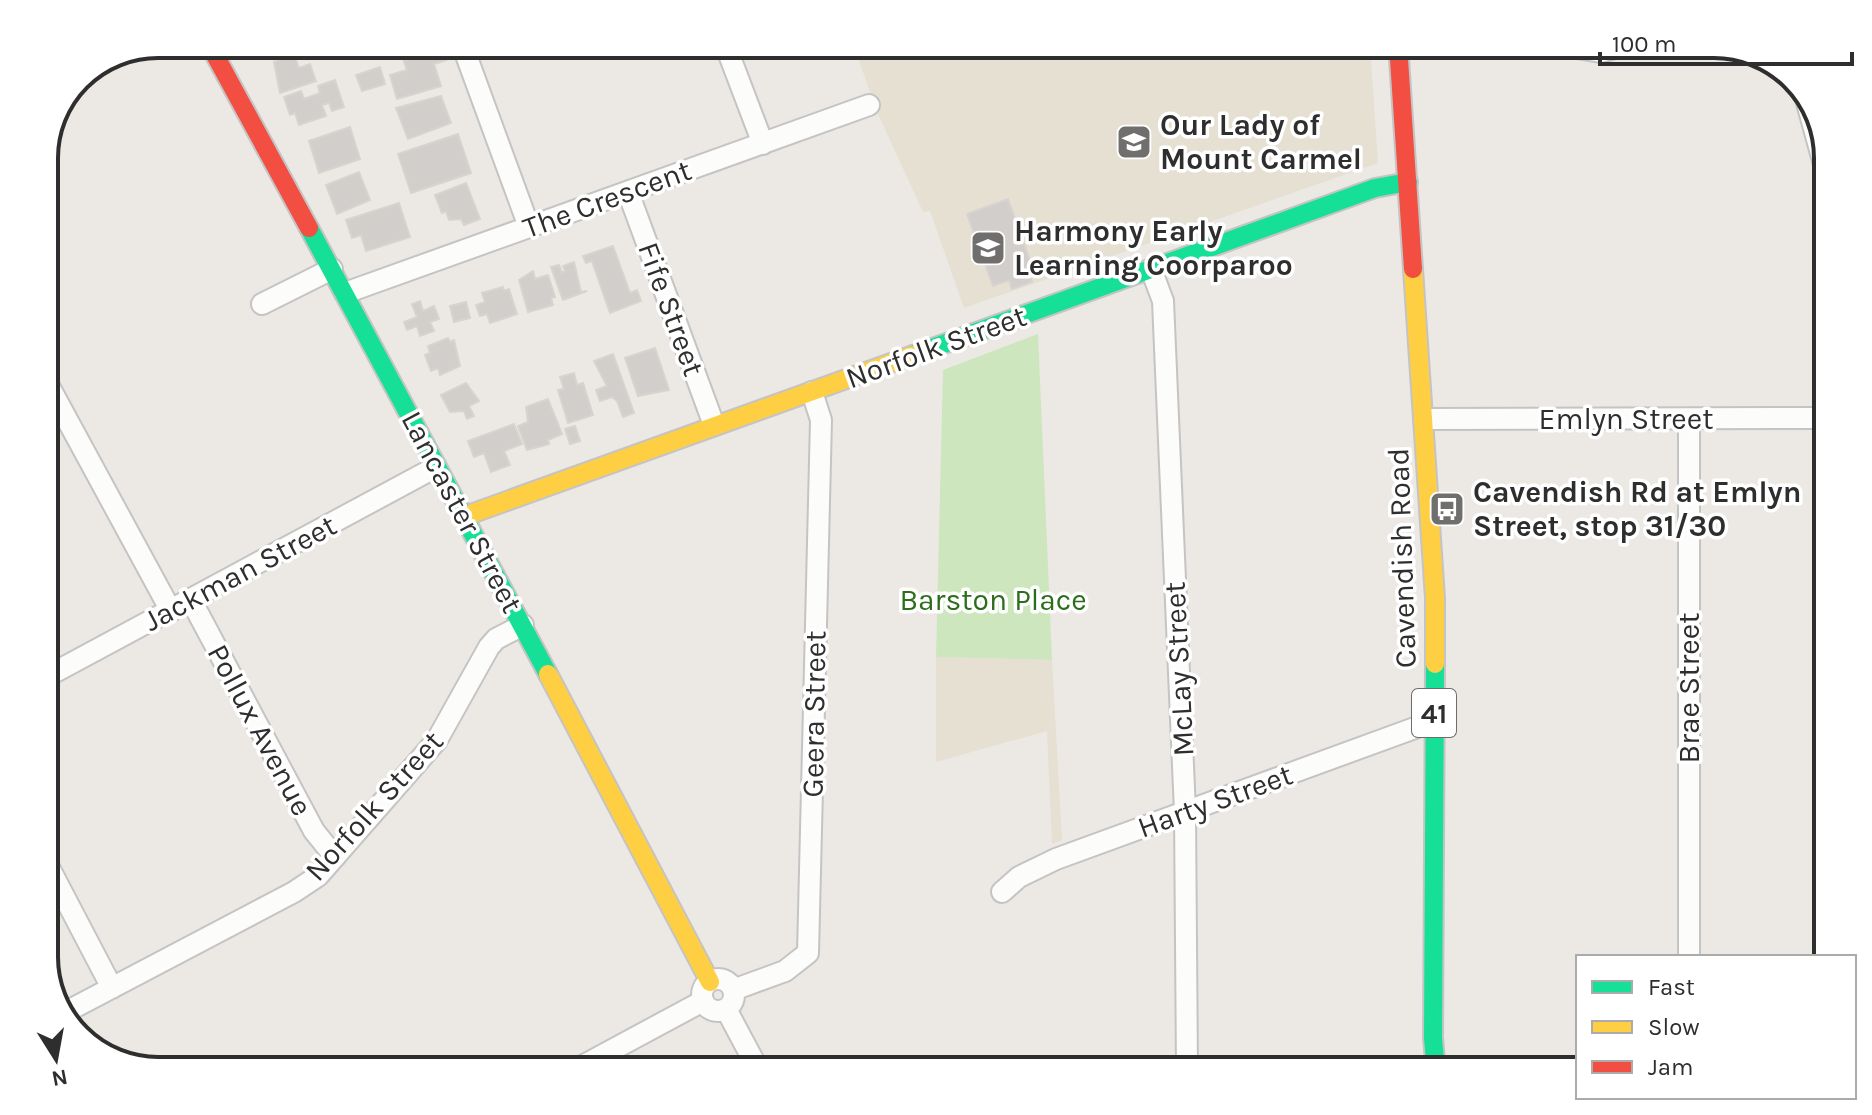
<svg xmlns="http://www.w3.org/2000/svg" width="1872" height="1115" viewBox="0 0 1872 1115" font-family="Karla,sans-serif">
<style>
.education{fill:#e6e0d3}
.green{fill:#cee6be}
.building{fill:#d1cecb;stroke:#d7d4d0;stroke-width:2}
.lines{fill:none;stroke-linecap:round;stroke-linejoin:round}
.street-casing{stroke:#c5c4c5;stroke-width:24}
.fast-casing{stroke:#c5c4c5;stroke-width:22}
.slow-casing{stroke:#c5c4c5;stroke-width:22}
.jam-casing{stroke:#c5c4c5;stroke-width:22}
.street{stroke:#fcfcfb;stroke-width:20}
.fast{stroke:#16e098;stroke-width:18}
.slow{stroke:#ffcf43;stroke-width:18}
.jam{stroke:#f24e42;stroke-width:18}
.labels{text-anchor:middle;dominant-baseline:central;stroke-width:7;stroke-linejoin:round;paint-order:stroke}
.shield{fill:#fff;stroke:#6d6d6d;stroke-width:2}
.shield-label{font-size:28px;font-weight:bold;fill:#2e2e2e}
.poi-label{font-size:30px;font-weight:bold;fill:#2e2e2e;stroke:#fff;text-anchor:start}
.street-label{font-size:30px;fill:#2e2e2e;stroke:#fff}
.park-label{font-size:30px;fill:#2c6e1b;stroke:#fff}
.rim{fill:none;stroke:#2e2e2e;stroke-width:4}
</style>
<rect width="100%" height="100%" fill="#ece8e4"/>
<path class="education" d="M 853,44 L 1370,44 L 1378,163 L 964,308 L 930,211 L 923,212 L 878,114 Z
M 936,657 L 1052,660 L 1062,840 L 1052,844 L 1047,731 L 936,762 Z"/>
<path class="green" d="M 1038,334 L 1052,660 L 936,657 L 943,370 Z"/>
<path class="building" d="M 262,44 L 286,44 L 287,47 L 266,55 Z
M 377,44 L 419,44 L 420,46 L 380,57 Z
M 441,44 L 446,60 L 434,64 L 441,86 L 397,99 L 390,75 L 407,70 L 404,61 L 425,55 L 422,46 Z
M 294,55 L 299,68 L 310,64 L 316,81 L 280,93 L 274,62 Z
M 380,67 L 385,84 L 362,91 L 356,75 Z
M 335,80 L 344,107 L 332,111 L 329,103 L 322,105 L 326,116 L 299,125 L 295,113 L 290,115 L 284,97 L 301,91 L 304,99 L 320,93 L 318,86 Z
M 441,96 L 451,123 L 408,139 L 396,108 Z
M 350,127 L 360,159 L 319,173 L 309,141 Z
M 458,134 L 471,173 L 411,193 L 398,154 Z
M 359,172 L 370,200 L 337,214 L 326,185 Z
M 466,183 L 480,219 L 464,225 L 461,219 L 449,220 L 446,211 L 442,213 L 435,195 Z
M 1008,199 L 1033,269 L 1028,271 L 1032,282 L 1012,289 L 1009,280 L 993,286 L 967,214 Z
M 399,203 L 410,237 L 366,251 L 361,235 L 352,238 L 346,220 Z
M 613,246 L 630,293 L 637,290 L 641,301 L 610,313 L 592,261 L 586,263 L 583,256 Z
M 574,262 L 581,292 L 587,291 L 563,300 L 551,267 L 559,265 L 562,273 L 565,271 L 563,266 Z
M 533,271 L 535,279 L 548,275 L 555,297 L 551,298 L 553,305 L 528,312 L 519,280 Z
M 503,287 L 504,291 L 509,289 L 517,314 L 490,323 L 487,314 L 480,316 L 476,305 L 485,302 L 482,293 Z
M 420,301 L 423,311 L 434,306 L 439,319 L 430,322 L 434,331 L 420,336 L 417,326 L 407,330 L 404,322 L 417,317 L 412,304 Z
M 466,302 L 470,318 L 454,322 L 450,306 Z
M 448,338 L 450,342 L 454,340 L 460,366 L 440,375 L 438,368 L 431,371 L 425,355 L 430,353 L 428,346 Z
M 655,348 L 669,390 L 638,396 L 625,358 Z
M 613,354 L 634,413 L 623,417 L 617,401 L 612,397 L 600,401 L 596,390 L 607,386 L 594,361 Z
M 574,373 L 577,385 L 583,383 L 593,415 L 568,423 L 558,390 L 564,389 L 560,377 Z
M 466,383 L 479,401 L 469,406 L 474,416 L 467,419 L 464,411 L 450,412 L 441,395 Z
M 548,399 L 562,434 L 548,440 L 549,444 L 527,450 L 518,426 L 528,422 L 526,407 Z
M 514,424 L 522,444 L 504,451 L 510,465 L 491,472 L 484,453 L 474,457 L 468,441 Z
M 575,426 L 580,441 L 570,444 L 565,429 Z"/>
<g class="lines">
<defs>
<path id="street" d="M 462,44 L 529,227
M 725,44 L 763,144
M 1553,44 L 1601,52 L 1629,44
M 1804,92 L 1828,179
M 628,192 L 714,425
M 1151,269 L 1163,301 L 1185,812 L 1187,1071
M 345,293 L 869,105
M 262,304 L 332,269
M 44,377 L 171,611
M 1424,419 L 1828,418
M 191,600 L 314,831 L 335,857
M 44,678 L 436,467
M 44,858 L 112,988
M 1002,892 L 1019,877 L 1056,859 L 1434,721
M 1689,957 L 1689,419
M702 995a16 16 0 1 1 32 0a16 16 0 1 1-32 0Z
M 733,990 L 785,971 L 808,953 L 821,420 L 812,392
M 726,1009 L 759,1071
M 60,1015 L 294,892 L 318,876 L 437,740 L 489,647 L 496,639 L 523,625
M 573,1071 L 703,1001"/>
<path id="fast" d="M 309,228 L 548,674
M 913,355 L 1375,188 L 1408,182
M 1435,664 L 1433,1038 L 1436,1071"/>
<path id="slow" d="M 1413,269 L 1435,598 L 1435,664
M 465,516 L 913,355
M 548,674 L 710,982"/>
<path id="jam" d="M 209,44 L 309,228
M 1398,44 L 1413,269"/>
</defs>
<use href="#street" class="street-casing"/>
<use href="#fast" class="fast-casing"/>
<use href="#slow" class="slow-casing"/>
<use href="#jam" class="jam-casing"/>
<use href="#street" class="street"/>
<use href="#fast" class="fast"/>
<use href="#slow" class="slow"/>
<use href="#jam" class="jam"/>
</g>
<defs>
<symbol id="school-square" viewBox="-11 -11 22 22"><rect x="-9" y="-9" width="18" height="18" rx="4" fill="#706f6e" stroke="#fff"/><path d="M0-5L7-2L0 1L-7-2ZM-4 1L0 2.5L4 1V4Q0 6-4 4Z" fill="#fff"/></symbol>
<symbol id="bus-square" viewBox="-11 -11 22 22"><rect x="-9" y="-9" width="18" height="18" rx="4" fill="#706f6e" stroke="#fff"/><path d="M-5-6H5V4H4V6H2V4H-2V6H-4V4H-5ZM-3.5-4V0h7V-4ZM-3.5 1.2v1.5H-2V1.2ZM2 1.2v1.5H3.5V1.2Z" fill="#fff"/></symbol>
</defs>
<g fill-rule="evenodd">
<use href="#school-square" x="1114" y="122" width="40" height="40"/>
<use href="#school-square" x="968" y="228" width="40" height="40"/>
<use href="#bus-square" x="1427" y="489" width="40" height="40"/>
</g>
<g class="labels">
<rect class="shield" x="1412" y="689" width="44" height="48" rx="6"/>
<g class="shield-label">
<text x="1434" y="713">41</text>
</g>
<g class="poi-label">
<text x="1160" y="125">Our Lady of<tspan x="1160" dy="34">Mount Carmel</tspan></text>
<text x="1014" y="231">Harmony Early<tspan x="1014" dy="34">Learning Coorparoo</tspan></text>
<text x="1473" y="492">Cavendish Rd at Emlyn<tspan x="1473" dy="34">Street, stop 31/30</tspan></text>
</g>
<g class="street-label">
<text transform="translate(607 199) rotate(-20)">The Crescent</text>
<text transform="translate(671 309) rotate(70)">Fife Street</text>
<text transform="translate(936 347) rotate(-20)">Norfolk Street</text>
<text x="1626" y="419">Emlyn Street</text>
<text transform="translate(462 512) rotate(62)">Lancaster Street</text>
<text transform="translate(1402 558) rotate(-92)">Cavendish Road</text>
<text transform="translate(240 573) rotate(-28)">Jackman Street</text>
<text transform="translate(1179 669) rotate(-93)">McLay Street</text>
<text transform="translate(1689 688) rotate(-90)">Brae Street</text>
<text transform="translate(814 714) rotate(-89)">Geera Street</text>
<text transform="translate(260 730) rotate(62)">Pollux Avenue</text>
<text transform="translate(1215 801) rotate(-20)">Harty Street</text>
<text transform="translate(374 806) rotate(-48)">Norfolk Street</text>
</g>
<g class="park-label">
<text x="993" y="600">Barston Place</text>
</g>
</g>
<path d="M0 0H1872V1115H0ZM158 58H1714A100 100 0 0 1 1814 158V957A100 100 0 0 1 1714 1057H158A100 100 0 0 1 58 957V158A100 100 0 0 1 158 58Z" fill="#fff" fill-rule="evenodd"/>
<path class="rim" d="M158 58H1714A100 100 0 0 1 1814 158V957A100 100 0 0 1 1714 1057H158A100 100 0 0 1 58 957V158A100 100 0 0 1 158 58Z"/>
<rect x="1576" y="955" width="280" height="144" fill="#ffffff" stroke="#ababab" stroke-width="2"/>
<rect x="1592" y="981" width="40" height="12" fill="#16e098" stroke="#ababab" stroke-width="2"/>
<text x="1648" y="995" font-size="24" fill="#2e2e2e">Fast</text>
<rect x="1592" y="1021" width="40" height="12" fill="#ffcf43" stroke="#ababab" stroke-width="2"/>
<text x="1648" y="1035" font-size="24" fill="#2e2e2e">Slow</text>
<rect x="1592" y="1061" width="40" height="12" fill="#f24e42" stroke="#ababab" stroke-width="2"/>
<text x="1648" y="1075" font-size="24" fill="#2e2e2e">Jam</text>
<g transform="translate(56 1059) rotate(169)" stroke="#ffffff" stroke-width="6" paint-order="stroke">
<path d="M0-6L14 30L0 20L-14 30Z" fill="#2e2e2e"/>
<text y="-12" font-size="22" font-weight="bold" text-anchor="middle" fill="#2e2e2e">N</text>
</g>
<path d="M1600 52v12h252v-12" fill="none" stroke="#2e2e2e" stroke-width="4"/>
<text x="1612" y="52" font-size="24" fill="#2e2e2e" stroke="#ffffff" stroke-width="6" paint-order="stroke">100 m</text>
</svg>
